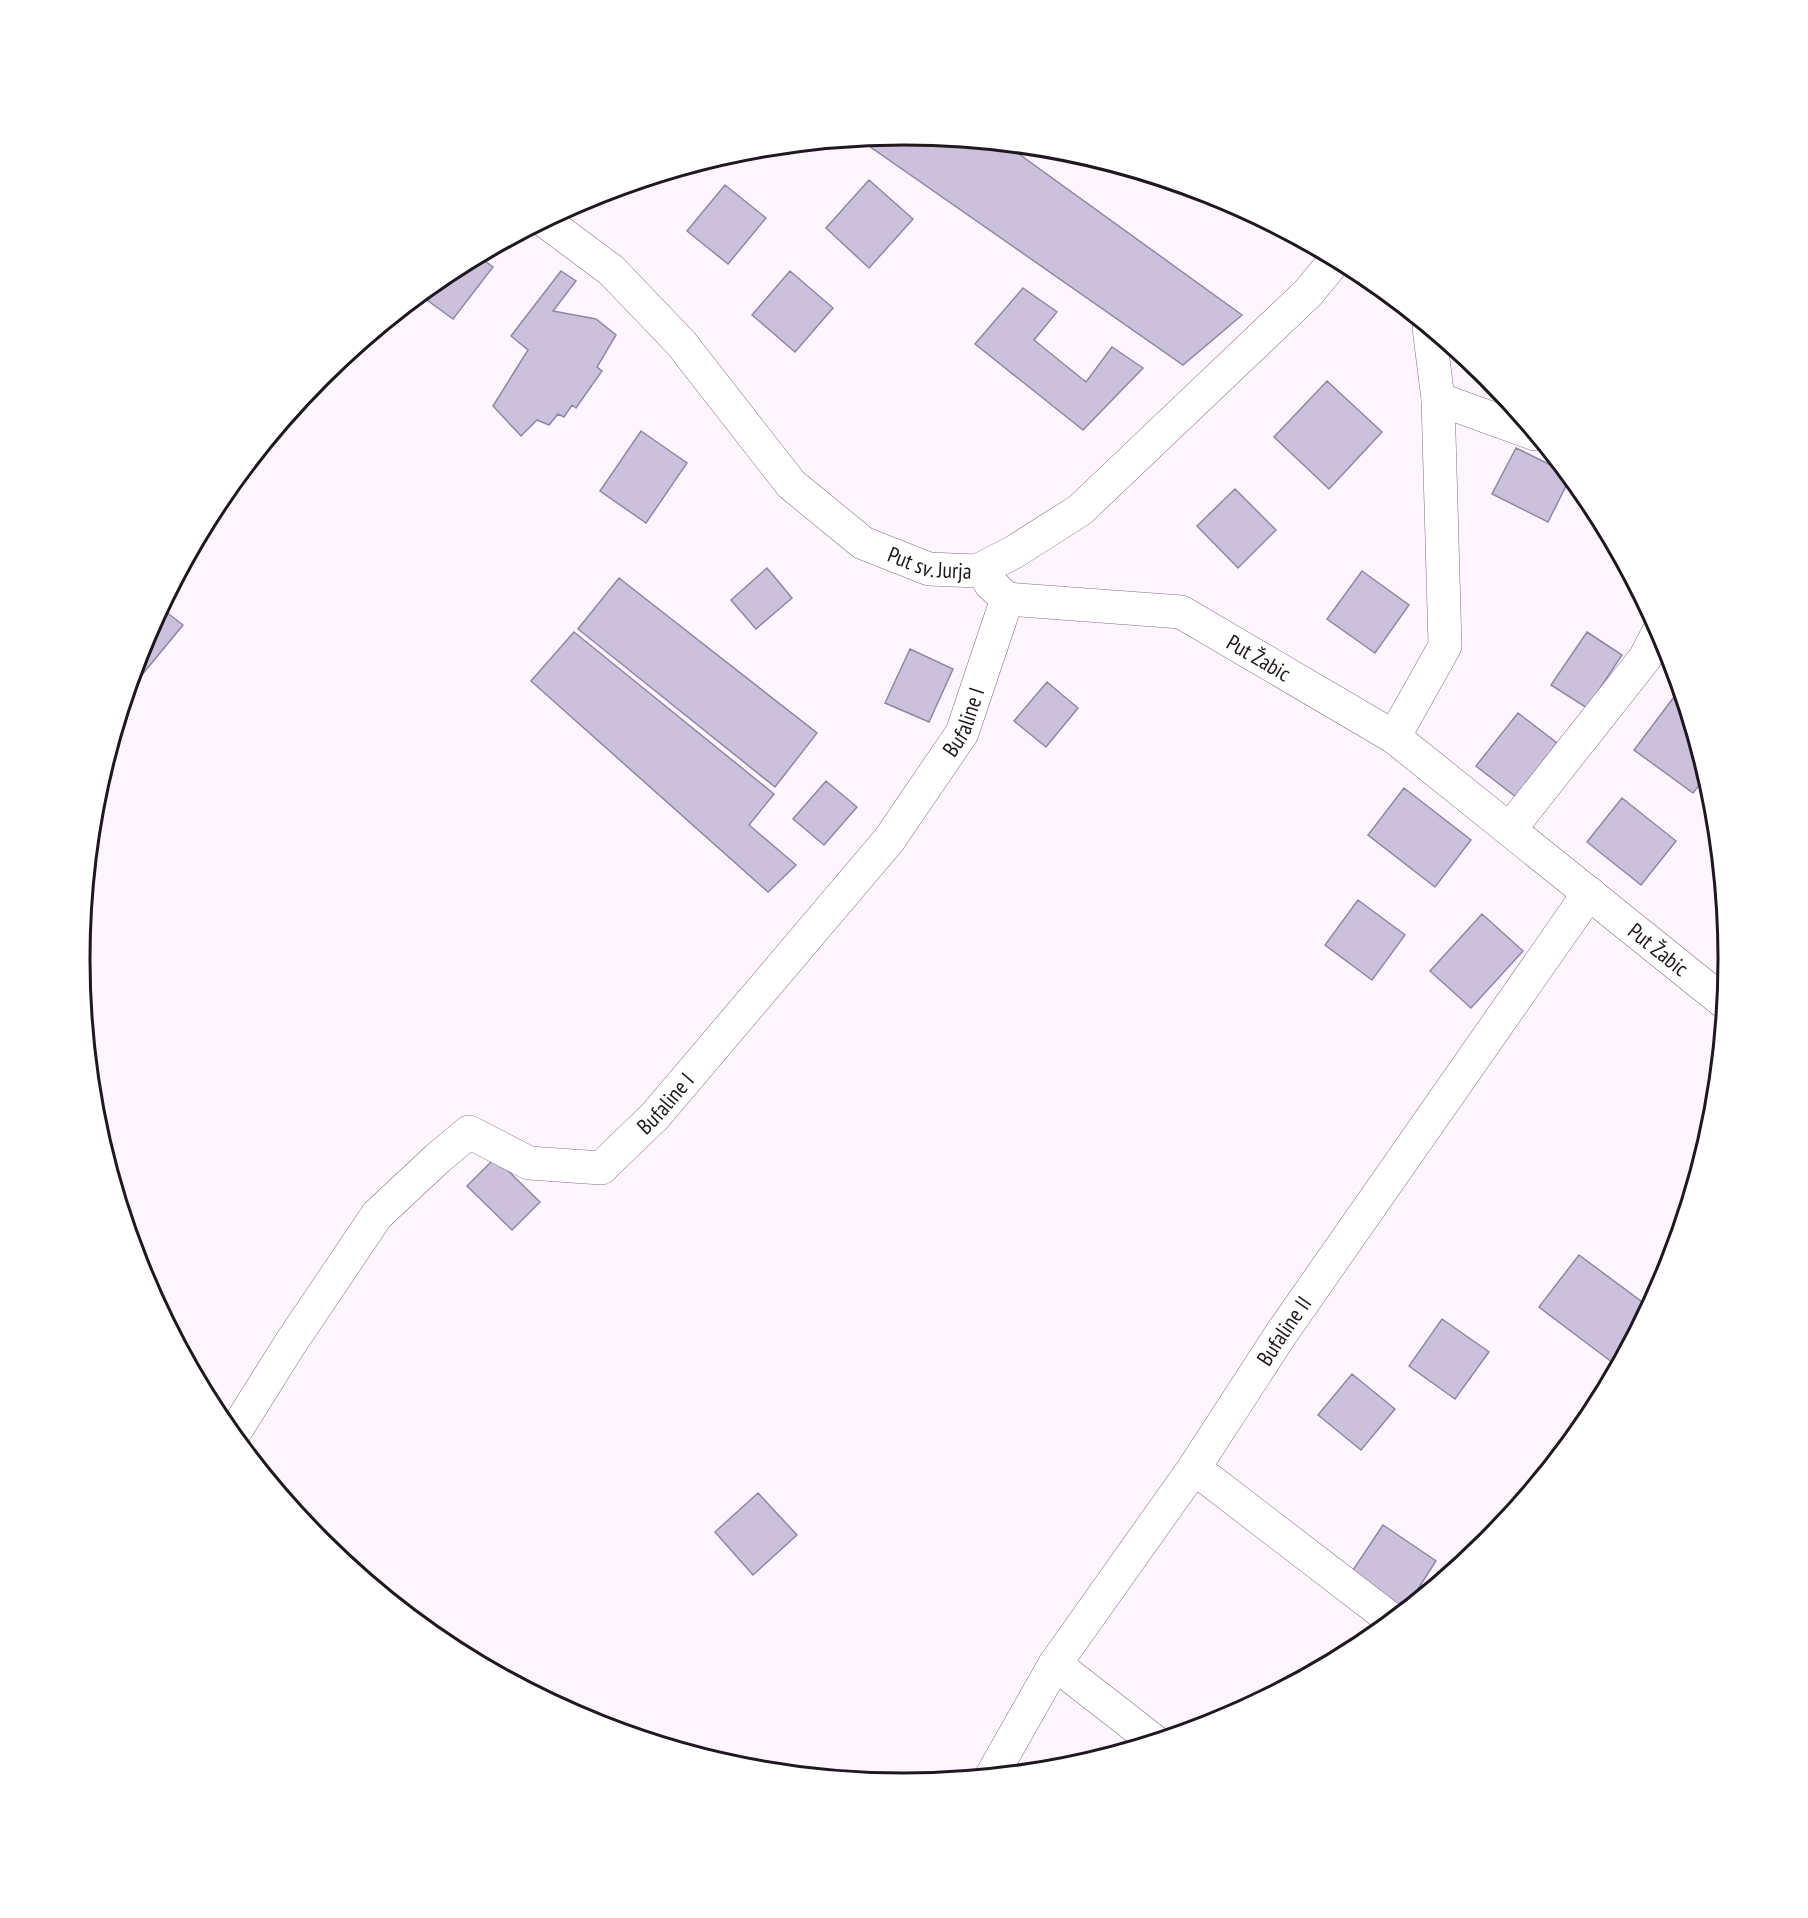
<svg xmlns="http://www.w3.org/2000/svg" width="1808" height="1918" viewBox="0 0 1808 1918" font-family="'PT Sans Narrow',sans-serif">
<style>
.building{fill:#cbc1dd;stroke:#9087a1;stroke-width:1.5}
.lines{fill:none;stroke-linecap:round;stroke-linejoin:round}
.minor-casing{stroke:#826e84;stroke-width:34}
.minor{stroke:#fff;stroke-width:33}
.labels{text-anchor:middle;dominant-baseline:central;stroke-width:4.5;stroke-linejoin:round;paint-order:stroke}
.street-label{font-size:22px;fill:#201820;stroke:#fff}
.rim{fill:none;stroke:#201820;stroke-width:3}
</style>
<rect width="100%" height="100%" fill="#fef5ff"/>
<path class="building" d="M 904,135 L 1015,145 L 1012,149 L 1242,315 L 1183,365 L 859,139 Z
M 869,180 L 913,219 L 869,268 L 826,228 Z
M 725,185 L 766,218 L 728,264 L 687,231 Z
M 478,256 L 493,267 L 453,319 L 420,295 L 446,273 Z
M 561,271 L 576,281 L 553,311 L 596,319 L 616,335 L 597,367 L 602,371 L 576,408 L 572,405 L 564,417 L 558,414 L 549,425 L 537,420 L 521,436 L 493,406 L 528,350 L 511,336 Z
M 790,271 L 833,308 L 795,352 L 752,315 Z
M 1023,288 L 1057,312 L 1034,340 L 1086,382 L 1112,347 L 1143,368 L 1083,430 L 975,344 Z
M 1327,381 L 1382,432 L 1329,489 L 1274,437 Z
M 641,431 L 687,463 L 646,523 L 600,491 Z
M 1516,448 L 1567,473 L 1570,478 L 1548,522 L 1492,494 Z
M 1235,489 L 1276,530 L 1238,568 L 1197,526 Z
M 767,568 L 792,598 L 756,629 L 731,600 Z
M 1362,571 L 1409,605 L 1375,653 L 1327,619 Z
M 619,578 L 817,733 L 775,787 L 578,629 Z
M 161,608 L 183,625 L 127,693 L 142,643 Z
M 574,632 L 774,794 L 749,825 L 796,865 L 768,892 L 531,681 Z
M 1587,632 L 1622,655 L 1587,708 L 1551,685 Z
M 910,649 L 953,669 L 929,722 L 885,703 Z
M 1047,682 L 1078,708 L 1046,747 L 1014,721 Z
M 1680,689 L 1706,776 L 1693,793 L 1634,750 Z
M 1518,713 L 1557,743 L 1516,797 L 1476,766 Z
M 826,781 L 857,807 L 824,845 L 793,819 Z
M 1404,788 L 1471,840 L 1435,887 L 1368,835 Z
M 1622,798 L 1676,841 L 1641,885 L 1587,842 Z
M 1358,900 L 1405,935 L 1372,980 L 1325,945 Z
M 1482,914 L 1523,951 L 1471,1008 L 1430,971 Z
M 495,1158 L 540,1202 L 512,1230 L 467,1186 Z
M 1579,1255 L 1649,1307 L 1617,1366 L 1539,1307 Z
M 1442,1319 L 1489,1352 L 1455,1399 L 1409,1366 Z
M 1352,1374 L 1395,1409 L 1361,1450 L 1318,1415 Z
M 758,1493 L 797,1535 L 753,1575 L 715,1532 Z
M 1383,1525 L 1436,1561 L 1405,1609 L 1351,1573 Z"/>
<g class="lines">
<defs>
<g id="minor">
<path id="s1" d="M 545,221 L 611,270 L 681,343 L 791,484 L 863,543 L 929,569 L 977,571 L 1014,552 L 1080,510 L 1308,293 L 1336,259"/>
<path d="M 1438,399 L 1535,434"/>
<path id="s2" d="M 990,583 L 1007,599 L 1181,612 L 1394,737 L 1724,1002"/>
<path d="M 1394,737 L 1445,646 L 1438,399 L 1429,328"/>
<path d="M 1510,829 L 1645,658 L 1659,631"/>
<path id="s3" d="M 233,1435 L 290,1344 L 377,1215 L 438,1158 L 469,1132 L 529,1163 L 601,1168 L 655,1116 L 889,840 L 962,733 L 1007,599"/>
<path d="M 1194,1468 L 1392,1620"/>
<path d="M 1055,1664 L 1154,1741"/>
<path id="s4" d="M 992,1775 L 1055,1664 L 1194,1468 L 1281,1334 L 1589,893"/>
</g>
</defs>
<use href="#minor" class="minor-casing"/>
<use href="#minor" class="minor"/>
</g>
<g class="labels">
<g class="street-label">
<text stroke="none"><textPath href="#s1" startOffset="526">Put sv. Jurja</textPath></text>
<text stroke="none"><textPath href="#s2" startOffset="288">Put Žabic</textPath></text>
<text stroke="none"><textPath href="#s3" startOffset="1104">Bufaline I</textPath></text>
<text stroke="none"><textPath href="#s2" startOffset="784">Put Žabic</textPath></text>
<text stroke="none"><textPath href="#s3" startOffset="618">Bufaline I</textPath></text>
<text stroke="none"><textPath href="#s4" startOffset="532">Bufaline II</textPath></text>
</g>
</g>
<path d="M0 0H1808V1918H0ZM90 959a814 814 0 1 1 1628 0a814 814 0 1 1-1628 0Z" fill="#fff" fill-rule="evenodd"/>
<path class="rim" d="M90 959a814 814 0 1 1 1628 0a814 814 0 1 1-1628 0Z"/>
</svg>
